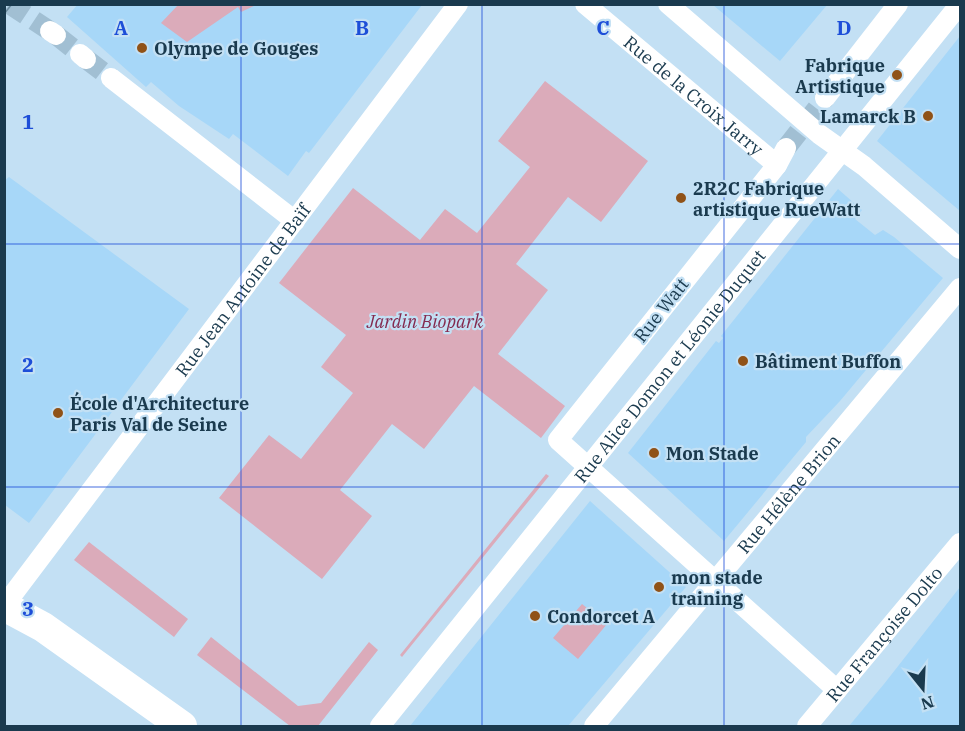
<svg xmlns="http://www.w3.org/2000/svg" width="965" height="731" viewBox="0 0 965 731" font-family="'IBM Plex Serif',serif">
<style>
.built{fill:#a7d7f8}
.green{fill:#dbabba}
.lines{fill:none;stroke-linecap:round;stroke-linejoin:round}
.minor-tunnel{stroke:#a1bfd3;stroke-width:20;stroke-dasharray:20 10;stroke-linecap:butt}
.minor{stroke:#fff;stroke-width:20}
.primary{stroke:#fff;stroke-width:30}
.tram{stroke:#6a899d;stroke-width:1.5}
.grid{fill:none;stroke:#1d4ed8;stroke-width:1.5;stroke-opacity:0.55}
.poi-dot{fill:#905217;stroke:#c3e0f4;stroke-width:2}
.labels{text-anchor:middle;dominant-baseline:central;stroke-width:4.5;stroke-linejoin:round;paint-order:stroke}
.poi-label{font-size:18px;font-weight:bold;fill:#1a3a4e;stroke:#c3e0f4;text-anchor:start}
.street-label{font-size:18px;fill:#1a3a4e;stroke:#c3e0f4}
.park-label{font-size:18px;font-style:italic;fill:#842a4f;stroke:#c3e0f4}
.grid-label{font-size:20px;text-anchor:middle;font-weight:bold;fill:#1d4ed8;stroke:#c3e0f4;stroke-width:4.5;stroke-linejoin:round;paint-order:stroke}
</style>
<rect width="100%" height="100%" fill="#c3e0f4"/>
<path class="built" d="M 78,4 L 422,5 L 309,153 L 306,151 L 288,176 L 233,134 L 229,139 L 179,106 L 151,82 L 146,87 L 67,17 Z
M 713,5 L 827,5 L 780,61 Z
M 960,36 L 960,211 L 877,141 Z
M 9,177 L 189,309 L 29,523 L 5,505 L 4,181 Z
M 838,189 L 862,210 L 855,219 L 875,235 L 883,230 L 894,237 L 943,278 L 840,401 L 806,437 L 806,442 L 724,541 L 628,453 L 716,341 L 719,343 L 723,338 L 721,336 Z
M 590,501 L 686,587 L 568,726 L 410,726 Z
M 960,587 L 960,726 L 849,726 L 884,684 Z"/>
<path class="green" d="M 178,5 L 178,4 L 256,5 L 241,12 L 238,7 L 187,42 L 161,23 Z
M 545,81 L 648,161 L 601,222 L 568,197 L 516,264 L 548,290 L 498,354 L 565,406 L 541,438 L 474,386 L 424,449 L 392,424 L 340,490 L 372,516 L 322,579 L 219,498 L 269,435 L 301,459 L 353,393 L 321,367 L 346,335 L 279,283 L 353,188 L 420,240 L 445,209 L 477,233 L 530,167 L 498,141 Z
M 546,474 L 549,476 L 402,657 L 400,655 Z
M 89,542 L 188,619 L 174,637 L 74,560 Z
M 582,604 L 607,624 L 578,659 L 553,638 Z
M 211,637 L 298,706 L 321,703 L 369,642 L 378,650 L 318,726 L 290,726 L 197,655 Z"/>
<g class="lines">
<path class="minor-tunnel" d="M 9,4 L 50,31
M 56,35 L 80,54
M 86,59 L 111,78
M 786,148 L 825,98"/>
<g class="minor">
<path id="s1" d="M 585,4 L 777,165"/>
<path d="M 668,4 L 819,134 L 864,166 L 960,249"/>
<path d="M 50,31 L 56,35"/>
<path d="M 80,54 L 86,59"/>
<path d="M 111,78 L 295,221"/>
<path d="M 825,98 L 898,4"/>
<path d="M 786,148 L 777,165 L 558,440 L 837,690"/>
<path id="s2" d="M 4,606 L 458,4"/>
<path id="s3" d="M 380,726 L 960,4"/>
<path id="s4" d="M 594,726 L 960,288"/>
<path id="s5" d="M 807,726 L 960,543"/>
</g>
<path class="primary" d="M 4,606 L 43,627 L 182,726"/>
<path class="tram" d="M 4,14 L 12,4"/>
</g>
<path class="grid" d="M 241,4 L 241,726M 482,4 L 482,726M 724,4 L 724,726M 4,244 L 960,244M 4,487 L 960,487"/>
<g class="poi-dot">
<circle cx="142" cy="48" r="6"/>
<circle cx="897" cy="75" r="6"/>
<circle cx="928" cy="116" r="6"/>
<circle cx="681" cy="198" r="6"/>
<circle cx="743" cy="361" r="6"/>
<circle cx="58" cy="413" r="6"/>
<circle cx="654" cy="453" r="6"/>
<circle cx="659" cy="587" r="6"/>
<circle cx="535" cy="616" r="6"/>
</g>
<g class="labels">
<g class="poi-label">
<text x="154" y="48">Olympe de Gouges</text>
<text x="885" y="65" text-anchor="end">Fabrique<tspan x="885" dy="21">Artistique</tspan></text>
<text x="916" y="116" text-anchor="end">Lamarck B</text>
<text x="693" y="188">2R2C Fabrique<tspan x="693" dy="21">artistique RueWatt</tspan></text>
<text x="755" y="361">Bâtiment Buffon</text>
<text x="70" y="403">École d'Architecture<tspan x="70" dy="21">Paris Val de Seine</tspan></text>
<text x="666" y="453">Mon Stade</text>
<text x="671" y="577">mon stade<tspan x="671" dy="21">training</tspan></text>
<text x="547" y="616">Condorcet A</text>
</g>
<g class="street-label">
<text stroke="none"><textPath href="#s1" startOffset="142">Rue de la Croix Jarry</textPath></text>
<text stroke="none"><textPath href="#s2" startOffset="396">Rue Jean Antoine de Baïf</textPath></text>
<text transform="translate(661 310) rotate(-52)">Rue Watt</text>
<text stroke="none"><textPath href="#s3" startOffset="462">Rue Alice Domon et Léonie Duquet</textPath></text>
<text stroke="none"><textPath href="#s4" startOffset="303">Rue Hélène Brion</textPath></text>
<text stroke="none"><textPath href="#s5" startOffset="120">Rue Françoise Dolto</textPath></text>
</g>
<g class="park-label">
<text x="425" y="321">Jardin Biopark</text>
</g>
</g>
<g class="grid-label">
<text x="121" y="35">A</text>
<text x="362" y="35">B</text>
<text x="603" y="35">C</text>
<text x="844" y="35">D</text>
<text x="28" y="129">1</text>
<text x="28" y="372">2</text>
<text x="28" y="616">3</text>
</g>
<rect width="965" height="731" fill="none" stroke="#1a3a4e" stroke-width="12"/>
<g transform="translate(923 689) rotate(162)" stroke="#c3e0f4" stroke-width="4.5" paint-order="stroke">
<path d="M0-4.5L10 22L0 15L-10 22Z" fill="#1a3a4e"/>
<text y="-9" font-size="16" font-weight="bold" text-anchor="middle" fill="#1a3a4e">N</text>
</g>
</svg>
